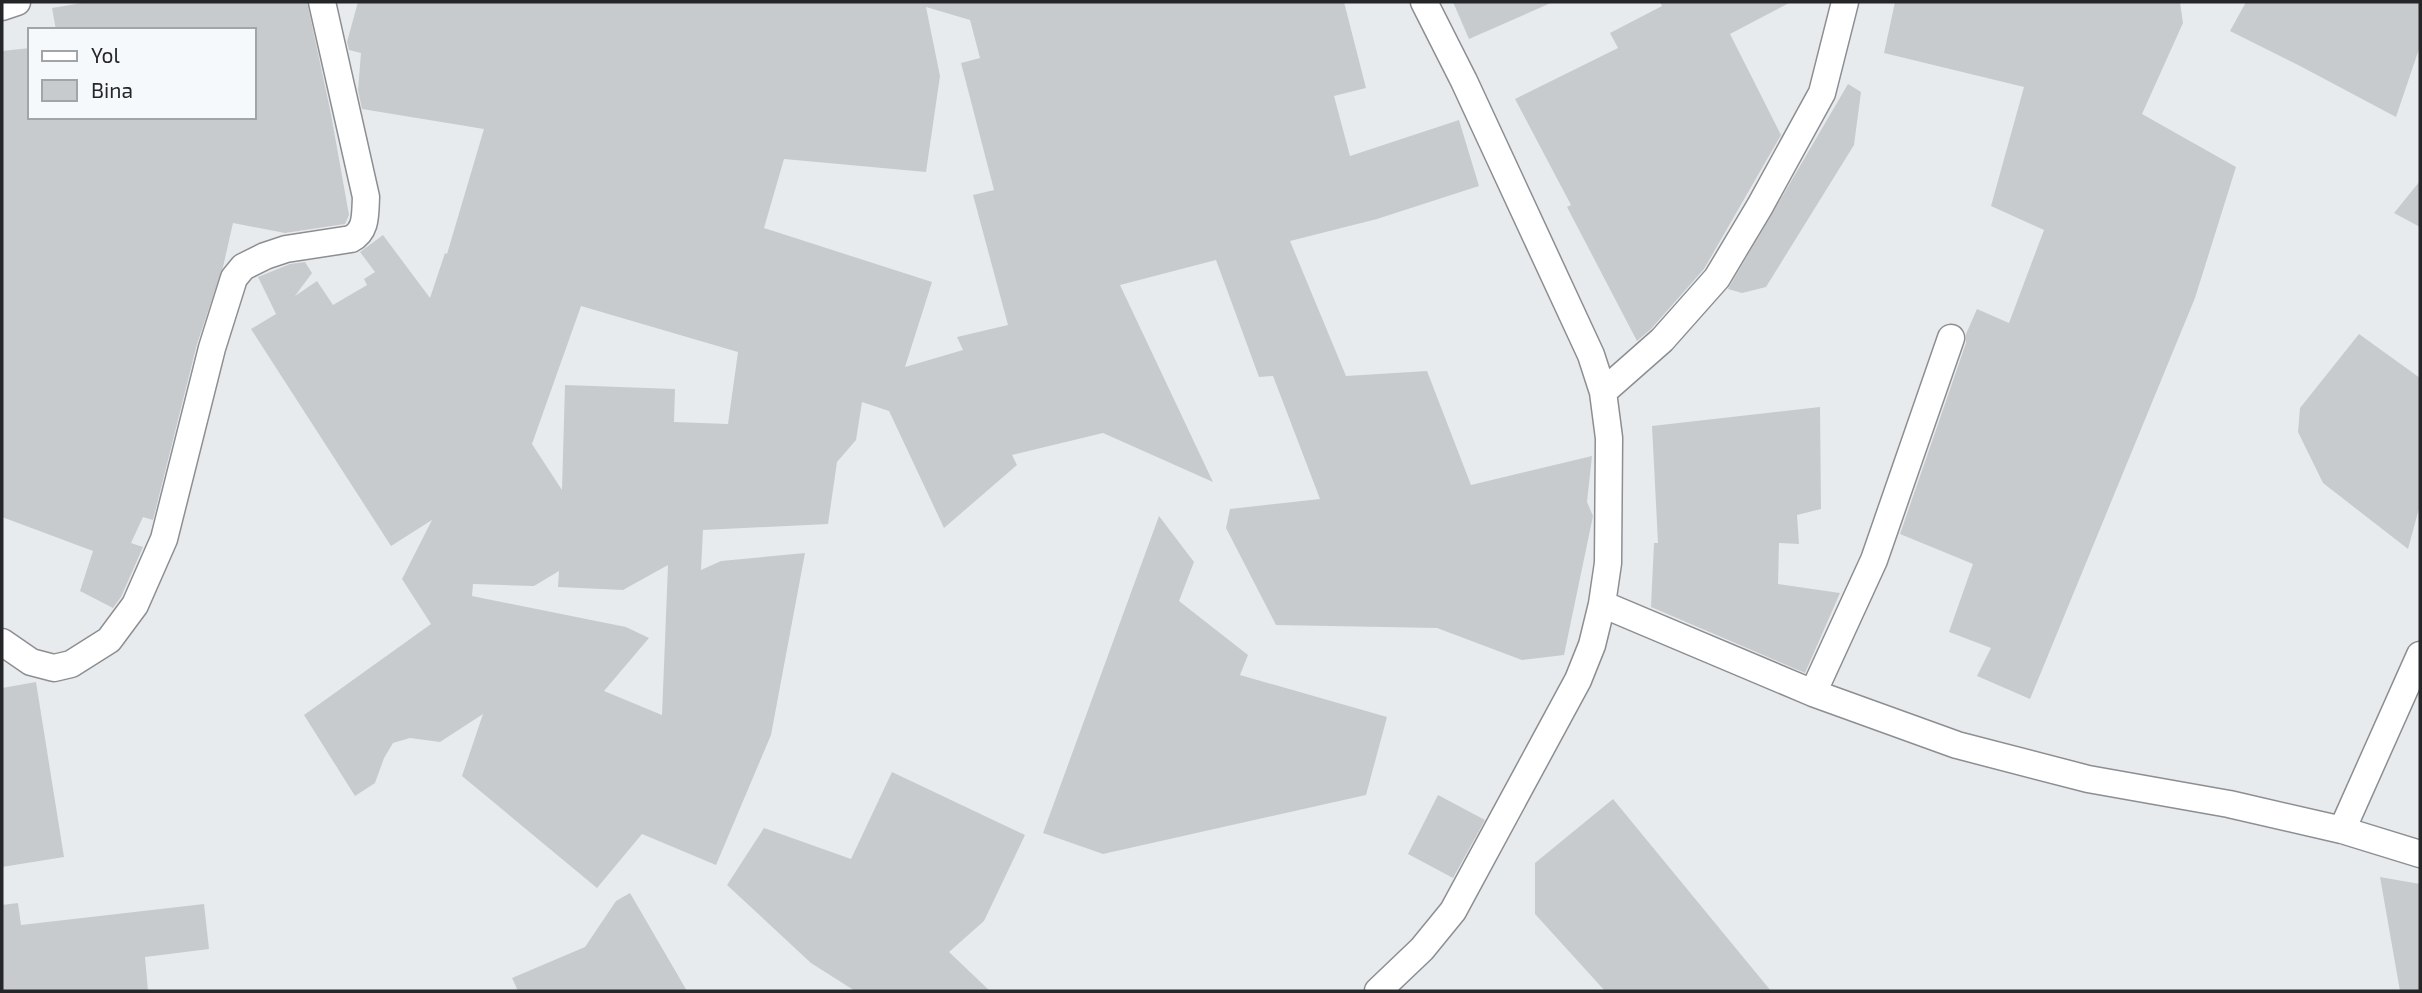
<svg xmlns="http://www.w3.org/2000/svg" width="2422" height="993" viewBox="0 0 2422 993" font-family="'Exo 2',sans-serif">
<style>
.building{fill:#c8cbce;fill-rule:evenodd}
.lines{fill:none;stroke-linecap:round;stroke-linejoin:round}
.minor-casing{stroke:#8c8e91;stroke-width:29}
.minor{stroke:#fff;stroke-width:26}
</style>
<rect width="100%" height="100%" fill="#e8ebee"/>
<path class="building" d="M 88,2 L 307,2 L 331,114 L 349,215 L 345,224 L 285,233 L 233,223 L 223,267 L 197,344 L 153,520 L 143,517 L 131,543 L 143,547 L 121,597 L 113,608 L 80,591 L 93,551 L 2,517 L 2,51 L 30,48 L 30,117 L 254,117 L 254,30 L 56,30 L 52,8 Z
M 358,2 L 1344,2 L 1366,88 L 1334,96 L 1350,156 L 1459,120 L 1479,186 L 1377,219 L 1290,241 L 1346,376 L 1427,371 L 1471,485 L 1592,456 L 1587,502 L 1593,516 L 1564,655 L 1522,660 L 1437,628 L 1276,625 L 1226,528 L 1230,509 L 1320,499 L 1273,376 L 1259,377 L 1216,260 L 1120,285 L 1213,482 L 1103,433 L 1012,455 L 1017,465 L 944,528 L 889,411 L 862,402 L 856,440 L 837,462 L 828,524 L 703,530 L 701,570 L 721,561 L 805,553 L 771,735 L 716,865 L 642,834 L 597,888 L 462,776 L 483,714 L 440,742 L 410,738 L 393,743 L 384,758 L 375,783 L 355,796 L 304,715 L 431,624 L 402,579 L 432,520 L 391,546 L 251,329 L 276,314 L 258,277 L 290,264 L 305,262 L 312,273 L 295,296 L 317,281 L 333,305 L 367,285 L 364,279 L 375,272 L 360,252 L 383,235 L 430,298 L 445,253 L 447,254 L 484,129 L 362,109 L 358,90 L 361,53 L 349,50 L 347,42 ZM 926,7 L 970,20 L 980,58 L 961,63 L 994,190 L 973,195 L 1008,325 L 957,337 L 963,350 L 905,367 L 932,282 L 764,228 L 784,159 L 926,172 L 940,76 ZM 581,306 L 738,352 L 728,424 L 674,422 L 675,389 L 565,385 L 562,490 L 532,444 ZM 668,565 L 662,715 L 604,691 L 649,638 L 626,627 L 472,596 L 473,584 L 534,586 L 559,571 L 558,587 L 623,590 Z
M 1453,2 L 1553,2 L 1469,39 Z
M 1660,2 L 1791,2 L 1730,34 L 1781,135 L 1704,269 L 1651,329 L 1637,341 L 1567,207 L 1571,205 L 1515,99 L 1618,48 L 1610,33 L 1662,6 Z
M 1895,2 L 2180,2 L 2183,23 L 2142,114 L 2236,167 L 2195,298 L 2030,699 L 1977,676 L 1991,648 L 1949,632 L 1973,564 L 1900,534 L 1966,343 L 1966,334 L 1977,309 L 2009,323 L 2044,230 L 1991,206 L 2024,87 L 1884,53 Z
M 2246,2 L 2420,2 L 2420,46 L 2396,117 L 2300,66 L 2230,31 Z
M 1848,84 L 1861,92 L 1854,145 L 1766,287 L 1742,293 L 1728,289 Z
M 2420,181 L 2420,227 L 2394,213 Z
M 2359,334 L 2420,378 L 2420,505 L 2408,549 L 2323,483 L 2298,432 L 2300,408 Z
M 1820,407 L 1821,509 L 1797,515 L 1799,544 L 1779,543 L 1778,584 L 1840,593 L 1805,673 L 1651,607 L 1654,543 L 1658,543 L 1652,426 Z
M 1159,516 L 1194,562 L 1179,601 L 1248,655 L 1240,675 L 1387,717 L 1366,795 L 1103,854 L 1043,833 Z
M 36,682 L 64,857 L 2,867 L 2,688 Z
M 892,772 L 1025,835 L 984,921 L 949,952 L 990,991 L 855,991 L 811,963 L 727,885 L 764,828 L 851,859 Z
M 1438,795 L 1485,820 L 1453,878 L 1408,854 Z
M 1613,799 L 1771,991 L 1605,991 L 1535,914 L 1535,863 Z
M 2380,877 L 2420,884 L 2420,991 L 2400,991 Z
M 630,893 L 687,991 L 518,991 L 512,978 L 585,947 L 616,901 Z
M 18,903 L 21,925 L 204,904 L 209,949 L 145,957 L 148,991 L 2,991 L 2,905 Z"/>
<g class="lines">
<defs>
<path id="minor" d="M 2,7 L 17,2
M 1603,392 L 1662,340 L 1717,278 L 1760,206 L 1822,93 L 1845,2
M 1602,604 L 1813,693 L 1957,745 L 2088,779 L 2229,804 L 2342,830 L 2420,854
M 2,642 L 31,662 L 54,668 L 71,664 L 109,640 L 135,605 L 164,539 L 212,348 L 234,278 L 243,267 L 265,256 L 286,249 L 351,239 C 367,231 365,214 366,197 L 322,2
M 1813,693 L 1874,560 L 1951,338
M 2342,830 L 2420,655
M 1378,991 L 1422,949 L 1453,911 L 1578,680 L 1592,645 L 1602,604 L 1608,563 L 1609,438 L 1603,392 L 1591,355 L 1464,81 L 1424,2"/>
</defs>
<use href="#minor" class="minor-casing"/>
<use href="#minor" class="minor"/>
</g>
<rect width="2422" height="993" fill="none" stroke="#252628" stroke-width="7"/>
<rect x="28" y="28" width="228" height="91" fill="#f6f9fc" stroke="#a2a5a7" stroke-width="2"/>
<rect x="42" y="51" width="35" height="10" fill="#ffffff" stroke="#a2a5a7" stroke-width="2"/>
<text x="91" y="63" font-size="21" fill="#252628">Yol</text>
<rect x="42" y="80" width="35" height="21" fill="#c8cbce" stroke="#a2a5a7" stroke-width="2"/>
<text x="91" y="98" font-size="21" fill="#252628">Bina</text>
</svg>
